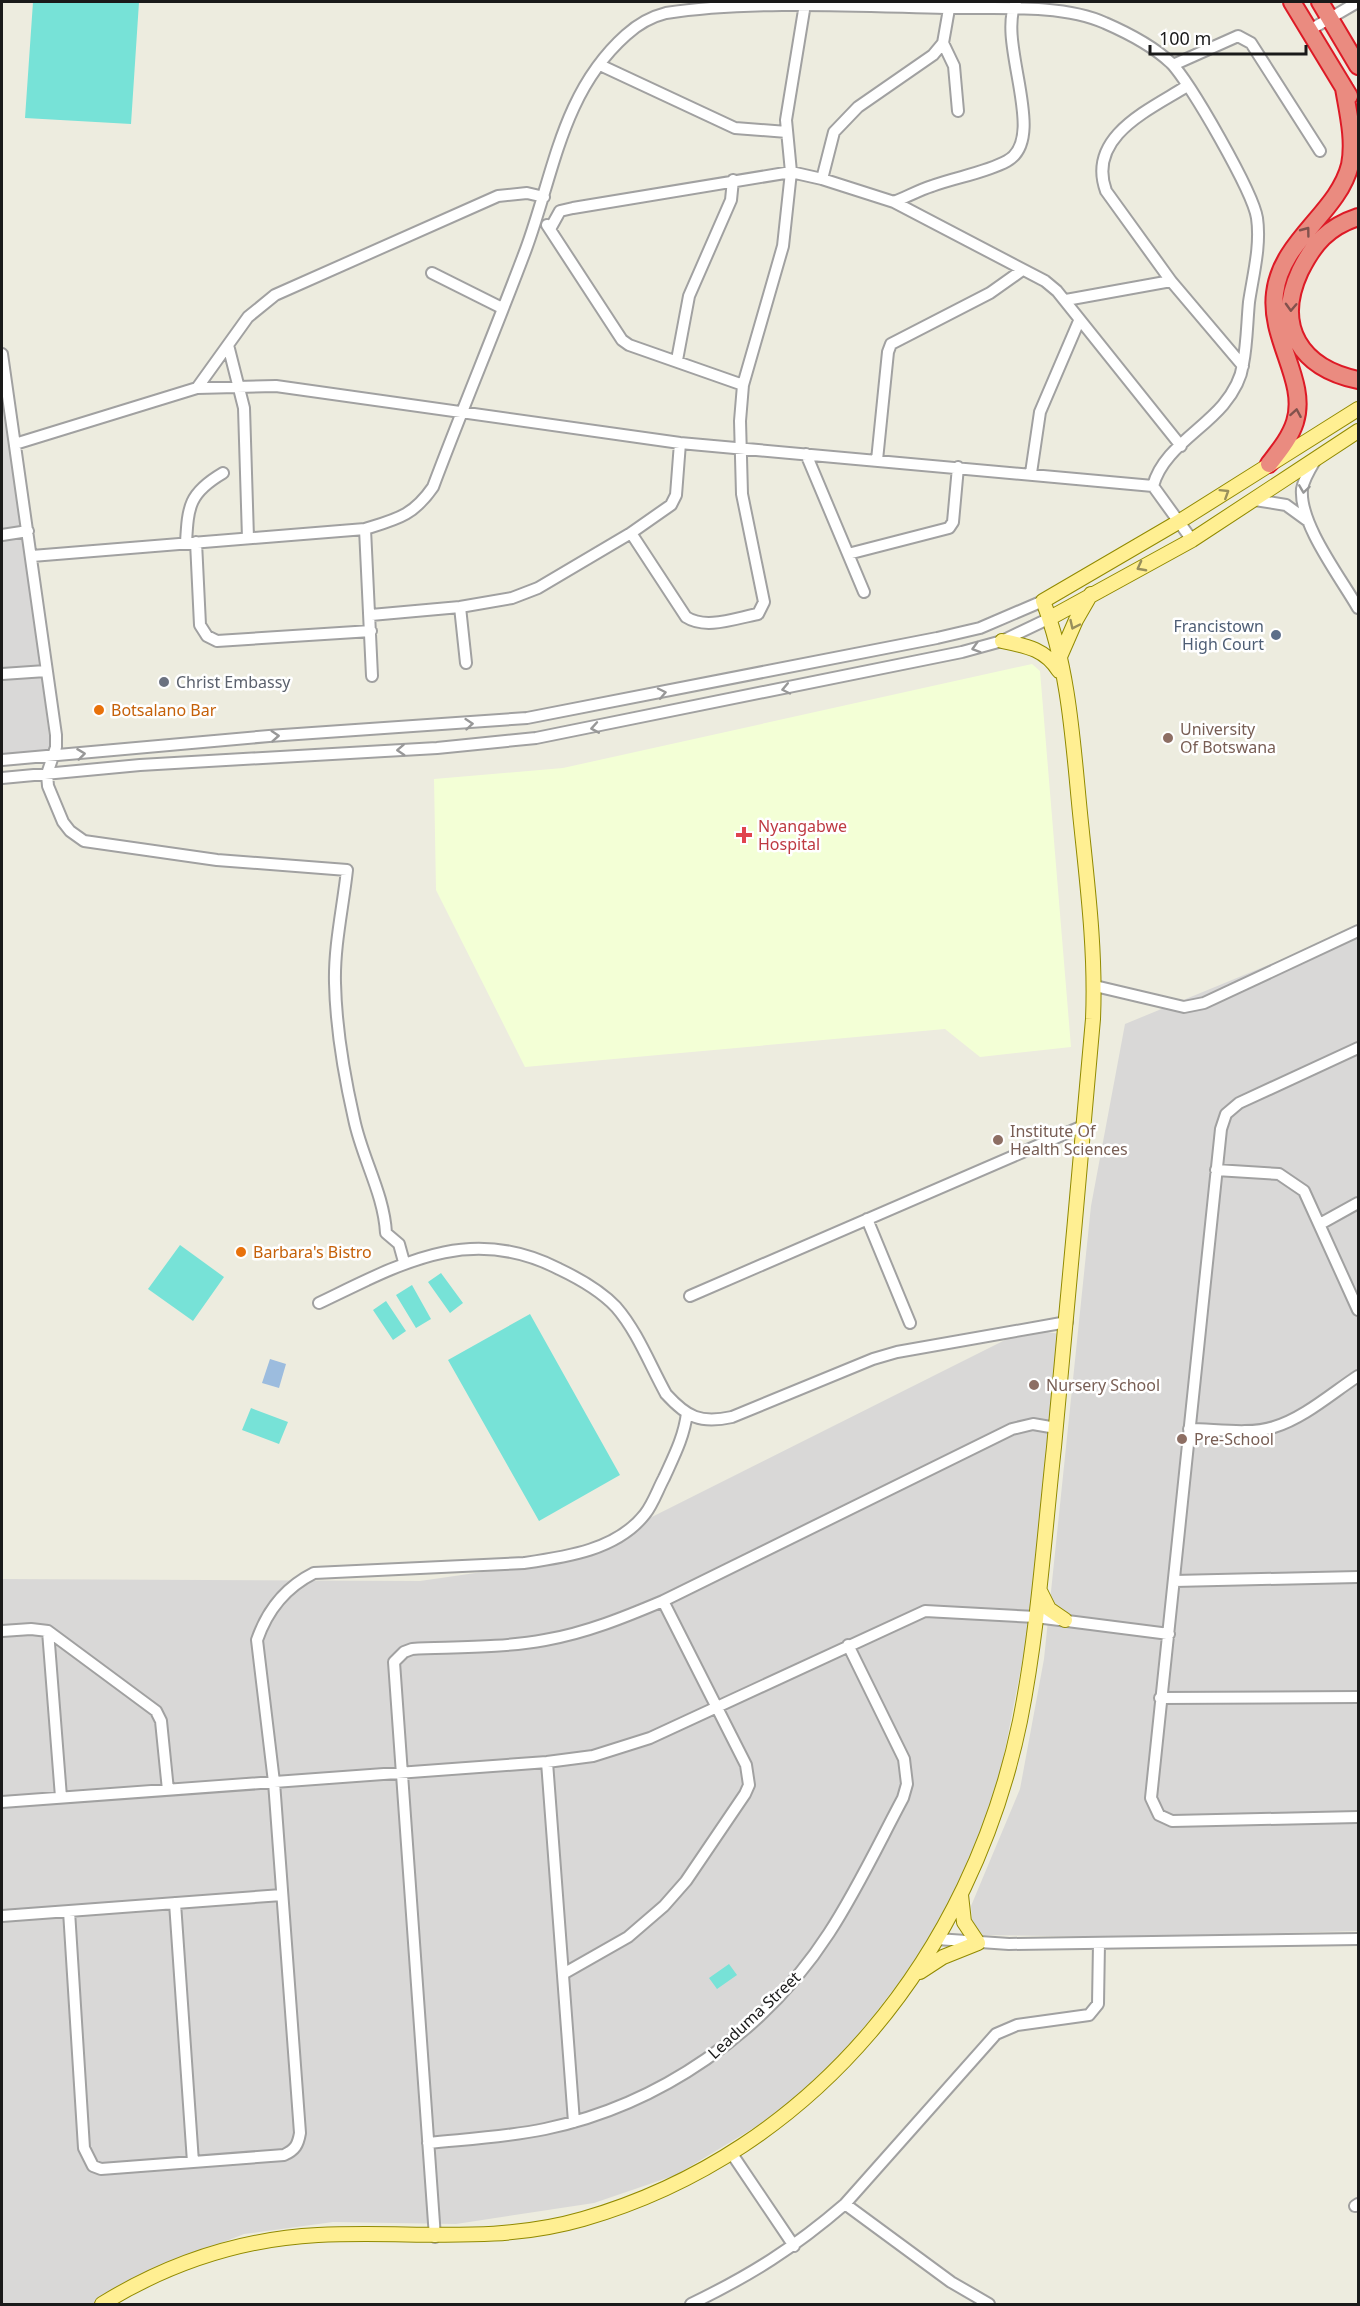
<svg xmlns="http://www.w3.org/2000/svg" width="1360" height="2306" viewBox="0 0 1360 2306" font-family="'Noto Sans',sans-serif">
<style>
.residential{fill:#d9d8d7}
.education{fill:#f3ffd6}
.pitch{fill:#77e2d7}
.water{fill:#9cbcde}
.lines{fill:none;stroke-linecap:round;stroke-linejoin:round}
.minor-casing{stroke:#a1a1a1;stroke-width:14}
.major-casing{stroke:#918a00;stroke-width:16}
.highway-casing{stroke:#dd1a26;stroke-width:20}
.minor{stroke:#fff;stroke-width:10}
.major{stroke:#ffef92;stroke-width:14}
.highway{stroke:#ea8b80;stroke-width:16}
.oneway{stroke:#82524d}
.oneway2{stroke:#989898}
.oneway3{stroke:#988f5c}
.service-dot{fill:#5c6f8a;stroke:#fff;stroke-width:2}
.worship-dot{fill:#6b7280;stroke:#fff;stroke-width:2}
.food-dot{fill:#e8710a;stroke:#fff;stroke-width:2}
.education-dot{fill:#8d6e63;stroke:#fff;stroke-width:2}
.health-dot{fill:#e0444e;stroke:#fff;stroke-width:2}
.labels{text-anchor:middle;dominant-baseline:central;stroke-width:5;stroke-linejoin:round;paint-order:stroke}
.service-label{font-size:16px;fill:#4e5e75;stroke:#fff;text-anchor:end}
.worship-label{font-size:16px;fill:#5b616d;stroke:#fff;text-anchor:start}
.food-label{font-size:16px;fill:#c56008;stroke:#fff;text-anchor:start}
.education-label{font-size:16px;fill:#785e54;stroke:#fff;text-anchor:start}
.health-label{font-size:16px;fill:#be3a42;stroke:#fff;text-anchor:start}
.street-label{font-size:16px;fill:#1a1a1a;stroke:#fff}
</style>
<rect width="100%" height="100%" fill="#edecdf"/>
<path class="residential" d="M 2,361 L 51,752 L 2,755 Z
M 1358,928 L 1358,1931 L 1124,1937 L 973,1935 L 971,1906 L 1020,1789 L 1044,1659 L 1091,1206 L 1125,1024 Z
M 1047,1332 L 1060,1334 L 1033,1607 L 995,1801 L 942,1926 L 858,2036 L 790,2106 L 676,2175 L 594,2203 L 456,2224 L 333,2222 L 244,2234 L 165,2265 L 92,2304 L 2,2304 L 2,1579 L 420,1581 L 566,1560 L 1007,1339 Z"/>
<path class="education" d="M 1032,664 L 1040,671 L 1071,1047 L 980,1057 L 945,1029 L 525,1067 L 436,890 L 434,779 L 563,768 Z"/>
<path class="pitch" d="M 33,2 L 139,2 L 131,124 L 25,118 Z
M 180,1245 L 224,1277 L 193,1321 L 148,1289 Z
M 441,1273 L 463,1303 L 450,1313 L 428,1282 Z
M 412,1285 L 431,1319 L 416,1328 L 396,1295 Z
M 386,1301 L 406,1331 L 393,1340 L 373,1310 Z
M 530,1314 L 620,1475 L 539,1521 L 448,1360 Z
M 251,1408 L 288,1422 L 279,1444 L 242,1430 Z
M 729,1964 L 737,1975 L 717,1989 L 709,1978 Z"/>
<path class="water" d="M 270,1359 L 286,1364 L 279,1388 L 262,1383 Z"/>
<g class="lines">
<defs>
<path id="minor" d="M 1308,31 L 1358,2
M 943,43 L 954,66 L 958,111
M 600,65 L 735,128 L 787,132
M 1173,65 L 1238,36 L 1251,43 L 1320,151
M 1187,86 C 1151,109 1086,136 1106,191 L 1171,281 L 1243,366
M 822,179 L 834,132 L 858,107 L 933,55 L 943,43 L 949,9
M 894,202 C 907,197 919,190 932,186 C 956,177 985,173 1007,161 C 1049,138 996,42 1016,2
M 547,225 L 622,340 L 629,345 L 743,385
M 550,229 L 560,211 L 573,208 L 791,172 L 822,179 L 894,202 L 1045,281 L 1057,291 L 1181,446
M 432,273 L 502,308
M 1066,300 L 1171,281
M 228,345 L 244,408 L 248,538
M 2,354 L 56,735 L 56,747 L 47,774 L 48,786 L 63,822 L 70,831 L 84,841 L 217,860 L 347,870 C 343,907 334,946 335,983 C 336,1029 344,1075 354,1119 C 362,1158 384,1194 386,1233 L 399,1244 L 404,1262
M 677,360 L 689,296 L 731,200 L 733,180
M 197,388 L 248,317 L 275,295 L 498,196 L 527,193 L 544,197
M 15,444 L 197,388 L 276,386 L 680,443 L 1153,486 L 1192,540
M 806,454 L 864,592
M 1316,459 C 1310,469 1304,478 1302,489 C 1299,524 1341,578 1358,608
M 877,460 L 888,352 L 891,344 L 990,293 L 1021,271
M 1031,473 L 1040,412 L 1079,321
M 1255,500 L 1286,505 L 1308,521
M 365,529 L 372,676
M 631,533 L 686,617 C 706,630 736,618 758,614 L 764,602 L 742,494 L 740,421 L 743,385 L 783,246 L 791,172 L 786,120 L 805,4
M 2,535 L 28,531
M 196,542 L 200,625 L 207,636 L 217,641 L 371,631
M 186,543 C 188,506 189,493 223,473
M 848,554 L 949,528 L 953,522 L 958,467
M 32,556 L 365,529 C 397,519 413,516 433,487 C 463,407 496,329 526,249 C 554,173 562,92 626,35 C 638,24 650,17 666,13 C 751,0 858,6 945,8 C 992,9 1062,3 1105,23 C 1128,33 1153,46 1171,63 C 1190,82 1253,192 1257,218 C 1261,246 1253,275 1249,302 C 1247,323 1247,344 1243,364 C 1241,379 1233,393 1223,405 C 1200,432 1162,451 1153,486
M 460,607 L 466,663
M 371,615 L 460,607 L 512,598 L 538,588 L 631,533 L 671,505 L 676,495 L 680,443
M 2,674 L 46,671
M 2,760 L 269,736 L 527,718 L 937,638 L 980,628 L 1043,601
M 2,778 L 140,765 L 437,748 L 536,738 L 962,652 L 1002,641 L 1050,618
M 1095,986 L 1184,1007 L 1204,1003 L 1358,931
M 1358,1048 L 1239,1103 L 1226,1114 L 1221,1129 L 1151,1798 L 1159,1815 L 1172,1821 L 1358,1817
M 1216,1170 L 1279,1174 L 1304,1191 L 1358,1310
M 867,1219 L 910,1323
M 1320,1224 L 1358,1203
M 367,1280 L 319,1303 C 400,1264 470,1223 559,1269 C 580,1279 600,1290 616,1307 C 637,1331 650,1365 666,1394 C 687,1417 700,1424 732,1417 L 873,1359 L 897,1352 L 1067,1322
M 690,1296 L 1083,1126
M 1189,1429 C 1215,1429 1249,1435 1274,1427 C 1304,1418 1332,1393 1358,1376
M 1174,1581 L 1358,1577
M 2,1631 L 31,1629 L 48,1631 L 156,1711 L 161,1721 L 168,1790
M 48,1631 L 61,1797
M 1160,1698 L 1358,1697
M 547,1762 L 574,2122
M 2,1802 L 547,1762 L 593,1756 L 650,1738 L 925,1611 L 1036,1617 L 1169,1634
M 175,1903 L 193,2162
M 69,1911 L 84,2148 L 93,2166 L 101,2169 L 284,2155 C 295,2150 298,2145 300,2133 L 274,1782 L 257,1640 C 267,1611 286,1587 314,1573 L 524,1563 C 566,1557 617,1550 645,1514 C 653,1504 658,1489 664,1478 C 674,1456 684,1437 687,1413
M 2,1916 L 282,1895
M 937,1939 L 1009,1944 L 1358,1939
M 563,1974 L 628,1937 L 664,1906 L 686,1881 L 745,1794 L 749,1785 L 746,1765 L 663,1601
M 428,2143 C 467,2139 507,2137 545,2129 C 660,2105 765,2032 829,1933 C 857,1890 879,1843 903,1798 L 907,1784 L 904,1759 L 848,1645
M 732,2154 L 794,2246
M 845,2204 L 951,2282 L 989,2304
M 1355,2206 L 1358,2204
M 435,2237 L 394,1662 L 404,1652 L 412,1649 C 456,1647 501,1648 545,1640 C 586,1633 625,1617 663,1601 L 1012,1429 L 1033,1424 L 1056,1428
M 691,2304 C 751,2275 794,2248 845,2204 L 996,2034 L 1017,2025 L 1089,2015 L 1098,2004 L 1099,1943"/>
<path id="major" d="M 1050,618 L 1192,540 L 1358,431
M 1002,641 C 1027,646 1045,649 1059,671
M 1059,659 L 1076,620 L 1091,594
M 1040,1591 L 1049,1609 L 1065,1620
M 920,1972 L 943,1957 L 978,1943 L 964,1922 L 961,1895
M 102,2304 C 167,2264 241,2239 318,2235 C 409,2230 493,2245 583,2219 C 815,2152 972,1953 1020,1721 C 1038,1631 1044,1538 1054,1447 C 1068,1304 1080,1162 1093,1019 C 1096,950 1087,882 1080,813 C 1073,743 1069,668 1043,601 L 1180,521 L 1358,409"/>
<path id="highway" d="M 1292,2 L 1349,96
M 1320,2 L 1358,66
M 1358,217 C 1328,227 1314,243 1300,271 C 1274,327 1301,368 1358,380
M 1269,464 C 1279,451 1290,438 1295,422 C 1308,381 1269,339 1275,293 C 1281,240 1338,213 1350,165 C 1355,140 1348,112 1344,88"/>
</defs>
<use href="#minor" class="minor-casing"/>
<use href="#major" class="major-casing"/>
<use href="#highway" class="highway-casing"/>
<use href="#minor" class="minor"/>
<use href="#major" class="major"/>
<use href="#highway" class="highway"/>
</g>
<defs><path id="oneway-chevron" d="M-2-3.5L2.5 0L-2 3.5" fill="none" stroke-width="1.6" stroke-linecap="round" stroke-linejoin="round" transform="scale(1.5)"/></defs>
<g class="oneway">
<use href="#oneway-chevron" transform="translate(1306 231) rotate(-53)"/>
<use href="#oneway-chevron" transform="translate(1291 307) rotate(92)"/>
<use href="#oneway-chevron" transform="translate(1296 413) rotate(-80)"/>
</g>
<g class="oneway2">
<use href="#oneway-chevron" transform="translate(1304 489) rotate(98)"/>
<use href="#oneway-chevron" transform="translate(976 648) rotate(164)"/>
<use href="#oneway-chevron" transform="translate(786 689) rotate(168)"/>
<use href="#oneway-chevron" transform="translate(662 693) rotate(-12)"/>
<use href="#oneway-chevron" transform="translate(469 724) rotate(-5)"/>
<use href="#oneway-chevron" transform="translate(595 728) rotate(170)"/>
<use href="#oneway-chevron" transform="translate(275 736) rotate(-4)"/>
<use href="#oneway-chevron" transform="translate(401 750) rotate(177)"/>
<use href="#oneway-chevron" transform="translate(81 754) rotate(-7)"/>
</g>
<g class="oneway3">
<use href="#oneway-chevron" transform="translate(1225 493) rotate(-32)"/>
<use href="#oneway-chevron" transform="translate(1141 567) rotate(152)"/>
<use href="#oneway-chevron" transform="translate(1074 625) rotate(115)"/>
</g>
<circle class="service-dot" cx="1276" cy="635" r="6"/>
<circle class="worship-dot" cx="164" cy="682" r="6"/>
<g class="food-dot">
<circle cx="99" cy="710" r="6"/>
<circle cx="241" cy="1252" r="6"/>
</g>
<g class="education-dot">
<circle cx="1168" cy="738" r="6"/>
<circle cx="998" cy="1140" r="6"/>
<circle cx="1034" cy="1385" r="6"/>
<circle cx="1182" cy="1439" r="6"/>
</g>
<path class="health-dot" d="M741 826h6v6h6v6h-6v6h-6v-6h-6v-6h6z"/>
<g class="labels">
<g class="service-label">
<text x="1264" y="626">Francistown<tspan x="1264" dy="18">High Court</tspan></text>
</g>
<g class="worship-label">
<text x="176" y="682">Christ Embassy</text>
</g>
<g class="food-label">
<text x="111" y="710">Botsalano Bar</text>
<text x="253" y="1252">Barbara's Bistro</text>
</g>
<g class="education-label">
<text x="1180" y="729">University<tspan x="1180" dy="18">Of Botswana</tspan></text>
<text x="1010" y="1131">Institute Of<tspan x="1010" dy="18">Health Sciences</tspan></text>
<text x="1046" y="1385">Nursery School</text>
<text x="1194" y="1439">Pre-School</text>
</g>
<g class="health-label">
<text x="758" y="826">Nyangabwe<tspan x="758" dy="18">Hospital</tspan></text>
</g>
<g class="street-label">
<text transform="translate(754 2015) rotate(-43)">Leaduma Street</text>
</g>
</g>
<rect width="1360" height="2306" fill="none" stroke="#1a1a1a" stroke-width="6"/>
<path d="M1150 45v9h156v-9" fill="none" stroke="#1a1a1a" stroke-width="3"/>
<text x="1159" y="45" font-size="18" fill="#1a1a1a" stroke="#ffffff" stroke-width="4.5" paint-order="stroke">100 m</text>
</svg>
